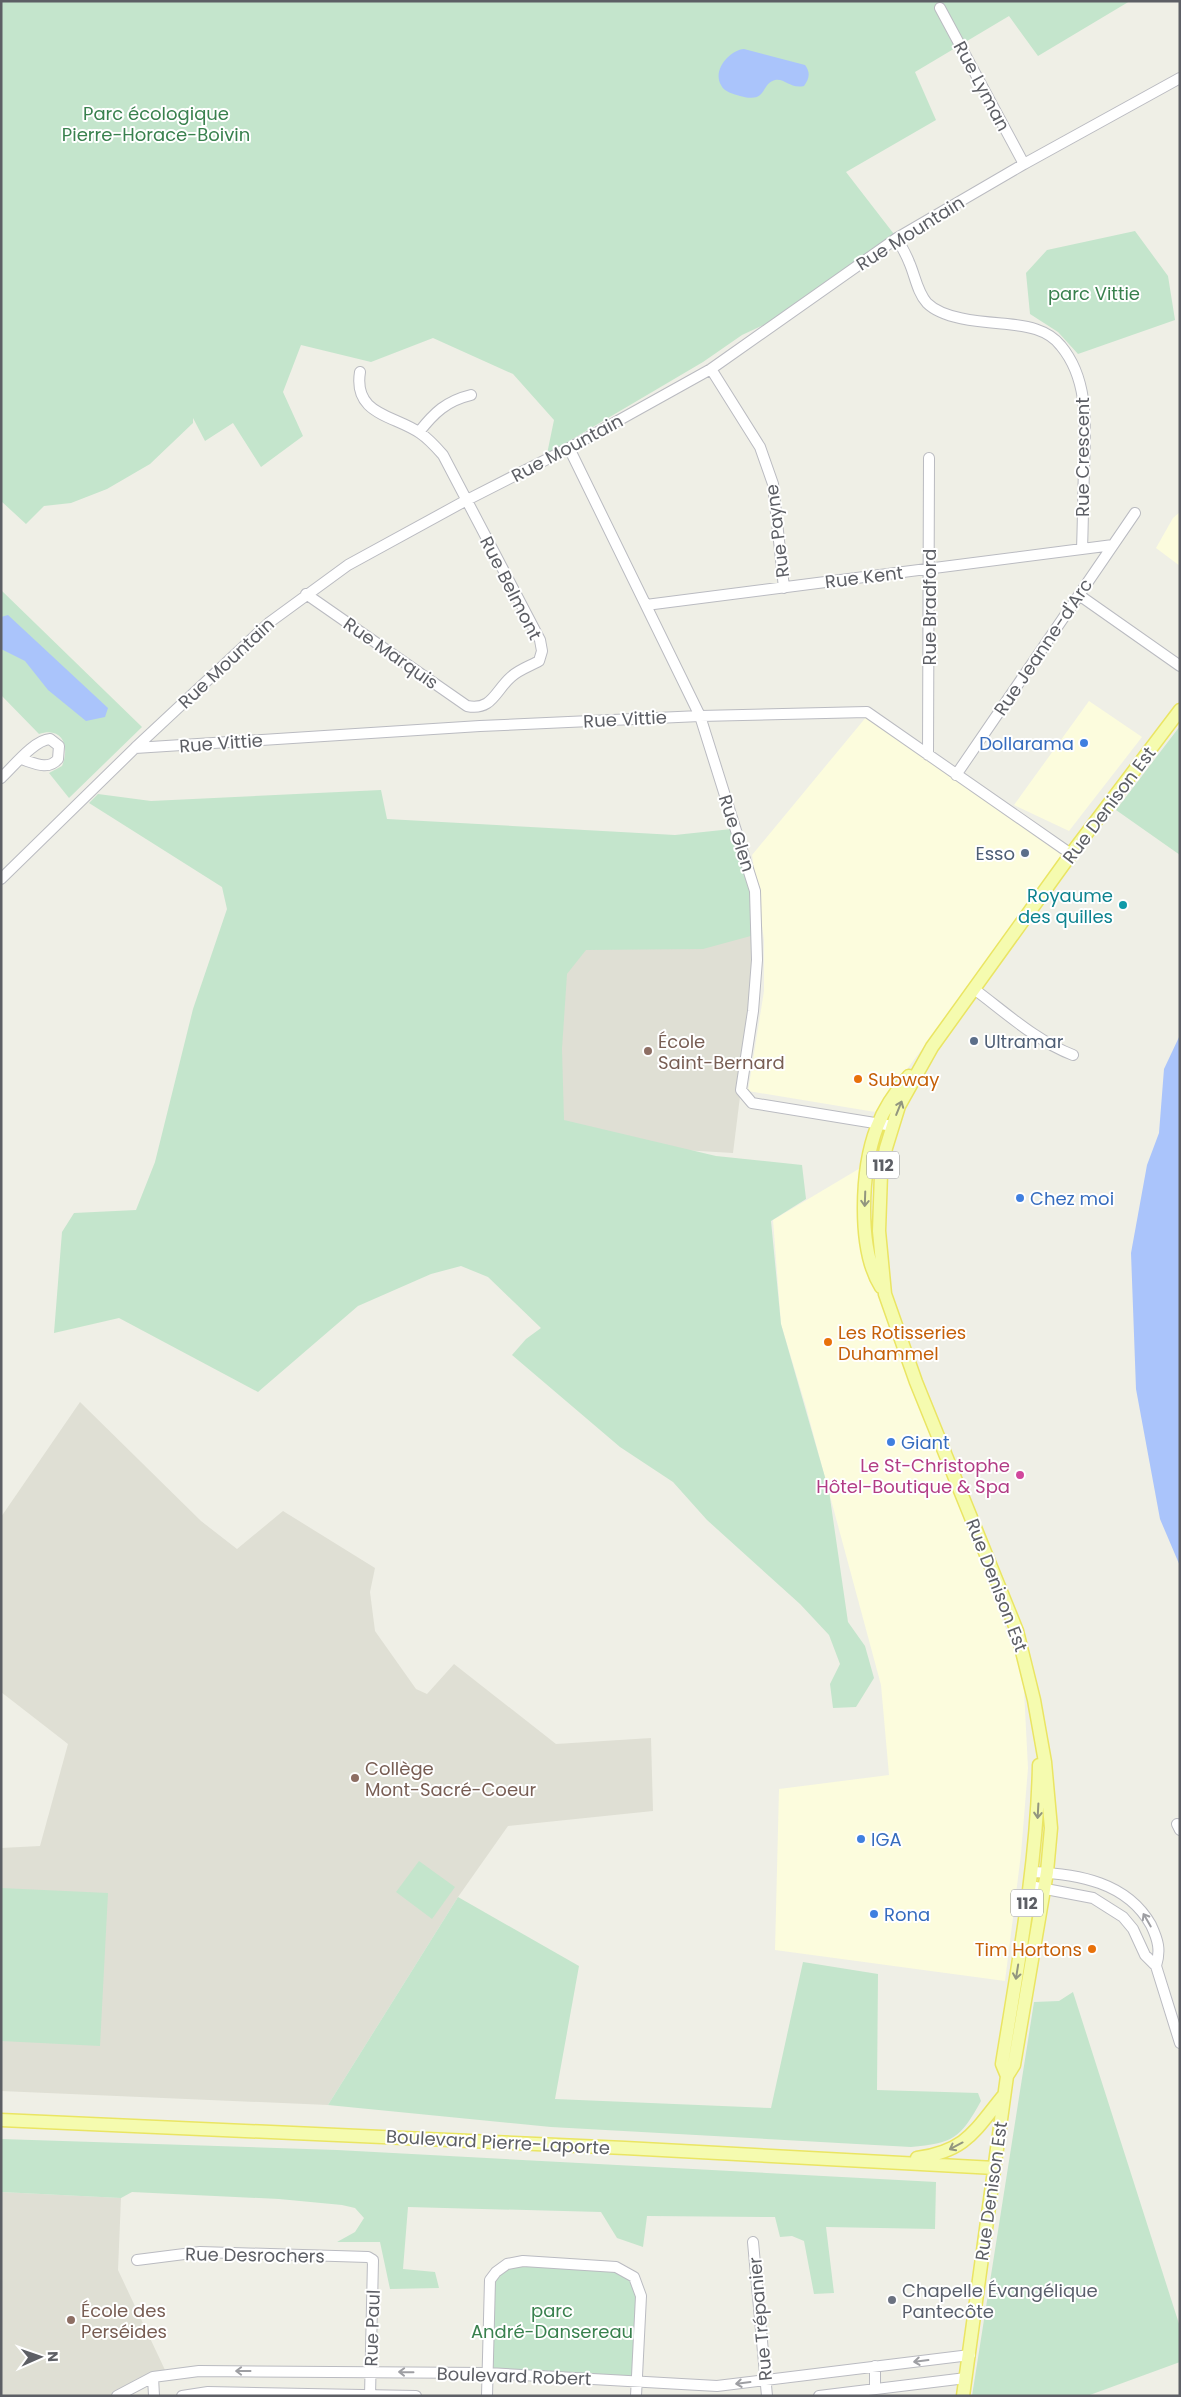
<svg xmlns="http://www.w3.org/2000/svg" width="1181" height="2397" viewBox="0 0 1181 2397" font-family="Poppins,sans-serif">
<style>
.commercial{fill:#fcfcdd}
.education{fill:#dfdfd4}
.green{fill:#c4e5cc}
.water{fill:#aac4fb}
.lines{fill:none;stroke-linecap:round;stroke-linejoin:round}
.minor-casing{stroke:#babbc1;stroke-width:12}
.major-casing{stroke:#eae563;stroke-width:15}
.minor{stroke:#fff;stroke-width:10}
.major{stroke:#f5fbaf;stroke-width:12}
.oneway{stroke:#92967f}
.oneway2{stroke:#9e9fa3}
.shop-dot{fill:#3f7fe0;stroke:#fff;stroke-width:2}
.service-dot{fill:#5c6f8a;stroke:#fff;stroke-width:2}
.culture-dot{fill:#0f9aa8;stroke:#fff;stroke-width:2}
.education-dot{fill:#8d6e63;stroke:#fff;stroke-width:2}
.food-dot{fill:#e8710a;stroke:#fff;stroke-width:2}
.hotel-dot{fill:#d1479c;stroke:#fff;stroke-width:2}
.worship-dot{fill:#6b7280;stroke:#fff;stroke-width:2}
.labels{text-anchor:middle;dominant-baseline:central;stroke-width:4;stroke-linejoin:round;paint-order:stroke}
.shield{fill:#fff;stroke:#8e8f93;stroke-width:1}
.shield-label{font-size:16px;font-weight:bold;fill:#5d5f65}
.street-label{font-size:18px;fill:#5d5f65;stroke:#fff}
.park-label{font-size:18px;fill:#39814e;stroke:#fff}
.shop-label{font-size:18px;fill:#366cbe;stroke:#fff;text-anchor:start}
.service-label{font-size:18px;fill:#4e5e75;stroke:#fff;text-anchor:end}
.culture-label{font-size:18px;fill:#0d838f;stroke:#fff;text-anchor:end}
.education-label{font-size:18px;fill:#785e54;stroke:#fff;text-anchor:start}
.food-label{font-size:18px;fill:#c56008;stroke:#fff;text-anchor:start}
.hotel-label{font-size:18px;fill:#b23c85;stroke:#fff;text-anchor:end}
.worship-label{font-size:18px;fill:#5b616d;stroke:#fff;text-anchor:start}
</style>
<rect width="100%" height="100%" fill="#efefe6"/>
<path class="commercial" d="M 1180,512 L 1180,566 L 1156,548 L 1173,518 Z
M 1089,701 L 1142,737 L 1069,831 L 1014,805 Z
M 867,716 L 1067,855 L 875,1112 L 748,1091 L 764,991 L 764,940 L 752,855 Z
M 862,1167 L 870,1276 L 983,1567 L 1017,1659 L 1024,1690 L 1028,1768 L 1021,1854 L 1005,1981 L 775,1950 L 779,1789 L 889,1775 L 881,1685 L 806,1407 L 781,1324 L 773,1220 Z"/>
<path class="education" d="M 755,891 L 757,960 L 733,1153 L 546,1142 L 553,897 Z
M 80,1402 L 201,1521 L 237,1549 L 283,1511 L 375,1568 L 370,1592 L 375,1631 L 416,1689 L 427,1694 L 454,1664 L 556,1744 L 651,1738 L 653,1811 L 508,1826 L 458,1897 L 328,2105 L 1,2091 L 1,1848 L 40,1846 L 68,1744 L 1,1692 L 1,1517 Z
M 1,2192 L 121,2198 L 118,2270 L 165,2370 L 135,2381 L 111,2396 L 1,2396 Z"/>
<path class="green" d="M 1,1 L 1130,1 L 1038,56 L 1009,16 L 915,72 L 936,120 L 846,172 L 897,238 L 800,308 L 742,335 L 703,362 L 547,454 L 554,420 L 513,374 L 433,338 L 371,362 L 301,345 L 283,392 L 303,436 L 261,467 L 233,423 L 205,441 L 193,418 L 193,423 L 150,464 L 107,489 L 71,503 L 44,506 L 26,524 L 1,501 Z
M 1135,231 L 1168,276 L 1175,320 L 1078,354 L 1058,332 L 1030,314 L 1026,273 L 1047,250 Z
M 1,590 L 142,727 L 69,798 L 49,773 L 62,766 C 70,747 63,726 39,734 L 1,695 Z
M 1180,726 L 1180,855 L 1116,810 Z
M 381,790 L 387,819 L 675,835 L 741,828 L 749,859 L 758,934 L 703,949 L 586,950 L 567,974 L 562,1049 L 564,1120 L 716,1156 L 802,1165 L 806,1199 L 771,1221 L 781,1324 L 829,1491 L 848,1622 L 865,1646 L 874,1678 L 856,1707 L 833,1708 L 830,1684 L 840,1664 L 829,1635 L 800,1604 L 707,1520 L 673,1482 L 620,1447 L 512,1355 L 526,1339 L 541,1328 L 488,1277 L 461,1266 L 431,1274 L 358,1306 L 258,1392 L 119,1318 L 54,1333 L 62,1232 L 74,1213 L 136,1210 L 155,1162 L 193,1009 L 227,909 L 222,887 L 89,803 L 98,794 L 151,801 Z
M 419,1861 L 455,1887 L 432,1919 L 396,1892 Z
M 1,1888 L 108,1893 L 100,2046 L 1,2041 Z
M 458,1897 L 579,1966 L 555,2099 L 771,2108 L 803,1962 L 878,1974 L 877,2090 L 978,2093 L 981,2101 C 960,2139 953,2143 911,2147 L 551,2127 L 328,2105 Z
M 1073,1992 L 1180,2327 L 1180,2362 L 1087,2396 L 972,2396 L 1034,2002 L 1059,2001 Z
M 1,2139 L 337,2150 L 936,2182 L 935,2229 L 826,2227 L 834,2293 L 814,2294 L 804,2241 L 792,2236 L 780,2237 L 775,2217 L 647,2216 L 643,2247 L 617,2238 L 601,2212 L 408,2207 L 403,2269 L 435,2272 L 439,2288 L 390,2289 L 380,2242 L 337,2242 L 355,2232 L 364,2218 L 355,2208 L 342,2205 L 279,2199 L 132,2192 L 121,2198 L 1,2192 Z
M 507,2264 L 616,2267 L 638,2285 L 636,2381 L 488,2373 L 490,2280 Z"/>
<path class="water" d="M 744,49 L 805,65 C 811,73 809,79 804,86 C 790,89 785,78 775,80 C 760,84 768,104 740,96 C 734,94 724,92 721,85 C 712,70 730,50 744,49 Z
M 8,615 L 108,708 L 105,717 L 86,721 L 48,690 L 25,661 L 1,649 L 1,617 Z
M 1180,1035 L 1180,1566 L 1160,1519 L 1136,1389 L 1131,1253 L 1147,1165 L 1159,1133 L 1164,1069 Z"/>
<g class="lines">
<defs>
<path id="minor" d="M 940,8 L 1024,164
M 897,238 C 901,246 906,254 909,262 C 915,275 917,292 927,303 C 944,320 984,322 1007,324 C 1026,326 1048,329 1061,346 C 1090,381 1085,428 1084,470 C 1083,496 1083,523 1082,549
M 711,369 L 760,447 L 773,484 L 784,588
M 419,432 C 434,413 446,401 471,395
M 569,448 L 700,716 L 755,891 L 757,960 L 753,1011 L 741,1090 L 752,1103 L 893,1126
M 306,594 L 467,706 C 492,711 495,691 511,677 C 518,670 530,666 539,661 L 542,651 L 540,640 L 443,455 C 436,447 429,439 420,433 C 394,415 353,415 360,372
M 1079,595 L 1180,666
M 646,605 L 1113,545
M 135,748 L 480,726 L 700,716 L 867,712 L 1071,854
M 928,755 L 929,458
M 956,775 L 1135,513
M 1,778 C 13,767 34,740 50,739 L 59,746 L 58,759 C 48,771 34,763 21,759
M 1,879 L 135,748 L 270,622 L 348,565 L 465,501 L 569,448 L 711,369 L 897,238 L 1024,164 L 1180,78
M 974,989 C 1005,1012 1036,1041 1073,1055
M 1177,1824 L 1180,1830
M 1032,1872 C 1078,1874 1127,1882 1151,1925 C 1158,1940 1161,1950 1156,1966
M 1030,1886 L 1093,1898 L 1123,1917 L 1133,1929 L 1145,1955 L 1156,1966 L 1180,2043
M 753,2242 L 767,2396
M 137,2260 L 200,2252 L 368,2257 L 373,2260 L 370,2396
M 875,2366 L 875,2388
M 153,2377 L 154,2396
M 117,2396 L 153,2377 L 199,2371 L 488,2373 L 717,2386 L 970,2355
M 182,2396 L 208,2392 L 416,2396
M 487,2396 L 490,2280 L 496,2272 L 507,2264 L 523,2261 L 616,2267 L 634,2277 L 641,2296 L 636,2396
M 819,2396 L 966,2378"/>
<path id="major" d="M 881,1287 C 857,1249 861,1168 877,1127 C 884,1108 896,1091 909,1076
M 1007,2076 L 1002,2064 C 1018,1964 1037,1865 1039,1765
M 1,2120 L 625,2148 L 995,2168
M 917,2158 C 967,2151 975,2130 1004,2095
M 963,2396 L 1007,2076 L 1014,2065 L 1047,1872 L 1051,1828 L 1045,1762 L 1034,1700 L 1017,1631 L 916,1382 L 885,1294 L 879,1231 L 881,1174 L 886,1148 L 899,1106 L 932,1047 L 1071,854 L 1180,710"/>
</defs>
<use href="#minor" class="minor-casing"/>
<use href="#major" class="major-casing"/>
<use href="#minor" class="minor"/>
<use href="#major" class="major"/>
</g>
<defs><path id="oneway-shaft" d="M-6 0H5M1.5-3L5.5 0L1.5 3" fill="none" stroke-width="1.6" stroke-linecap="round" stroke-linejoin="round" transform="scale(1.25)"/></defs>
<g class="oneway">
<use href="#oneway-shaft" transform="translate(899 1108) rotate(-68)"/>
<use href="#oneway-shaft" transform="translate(865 1199) rotate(92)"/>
<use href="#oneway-shaft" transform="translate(1038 1811) rotate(93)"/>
<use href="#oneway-shaft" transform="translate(1017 1972) rotate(99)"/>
<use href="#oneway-shaft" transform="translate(956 2146) rotate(152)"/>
</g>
<g class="oneway2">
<use href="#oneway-shaft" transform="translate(1147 1920) rotate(-120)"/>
<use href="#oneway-shaft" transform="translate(921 2361) rotate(173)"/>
<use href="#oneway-shaft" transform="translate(243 2371) rotate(-180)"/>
<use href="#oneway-shaft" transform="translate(406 2372) rotate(-179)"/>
<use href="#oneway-shaft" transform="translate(743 2383) rotate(173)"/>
</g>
<g class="shop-dot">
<circle cx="1084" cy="743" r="5"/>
<circle cx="1020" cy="1198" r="5"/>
<circle cx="891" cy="1442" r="5"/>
<circle cx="861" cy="1839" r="5"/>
<circle cx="874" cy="1914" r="5"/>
</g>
<g class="service-dot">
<circle cx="1025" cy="853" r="5"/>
<circle cx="974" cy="1041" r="5"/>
</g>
<circle class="culture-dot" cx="1123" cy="905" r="5"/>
<g class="education-dot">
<circle cx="648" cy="1051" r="5"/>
<circle cx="355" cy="1778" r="5"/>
<circle cx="71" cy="2320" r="5"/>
</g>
<g class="food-dot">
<circle cx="858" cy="1079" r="5"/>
<circle cx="828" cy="1342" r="5"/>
<circle cx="1092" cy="1949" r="5"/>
</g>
<circle class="hotel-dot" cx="1020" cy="1475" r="5"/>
<circle class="worship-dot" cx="892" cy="2300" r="5"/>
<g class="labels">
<g class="shield">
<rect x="867" y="1151.5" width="32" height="27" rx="4"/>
<rect x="1011" y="1889.5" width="32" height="27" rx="4"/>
</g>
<g class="shield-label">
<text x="883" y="1165">112</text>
<text x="1027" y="1903">112</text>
</g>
<g class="street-label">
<text transform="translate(982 86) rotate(62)">Rue Lyman</text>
<text transform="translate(910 233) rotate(-32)">Rue Mountain</text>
<text transform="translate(567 448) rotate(-28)">Rue Mountain</text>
<text transform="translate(1082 457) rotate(-90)">Rue Crescent</text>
<text transform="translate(777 531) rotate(-97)">Rue Payne</text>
<text transform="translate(864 577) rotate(-7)">Rue Kent</text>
<text transform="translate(511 588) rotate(63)">Rue Belmont</text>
<text transform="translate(929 607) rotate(-90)">Rue Bradford</text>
<text transform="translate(1043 647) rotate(-56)">Rue Jeanne-d'Arc</text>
<text transform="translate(391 653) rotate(35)">Rue Marquis</text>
<text transform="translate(226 663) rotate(-43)">Rue Mountain</text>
<text transform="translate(625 719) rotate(-3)">Rue Vittie</text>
<text transform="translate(221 743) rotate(-4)">Rue Vittie</text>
<text transform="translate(1109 805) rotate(-53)">Rue Denison Est</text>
<text transform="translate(737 833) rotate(72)">Rue Glen</text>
<text transform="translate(997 1585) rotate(69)">Rue Denison Est</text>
<text transform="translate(498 2142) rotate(3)">Boulevard Pierre-Laporte</text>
<text transform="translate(991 2191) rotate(-82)">Rue Denison Est</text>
<text transform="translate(255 2255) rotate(1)">Rue Desrochers</text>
<text transform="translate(760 2319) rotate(-95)">Rue Trépanier</text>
<text transform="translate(372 2328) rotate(-88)">Rue Paul</text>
<text transform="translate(514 2376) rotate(2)">Boulevard Robert</text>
</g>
<g class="park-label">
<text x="156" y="113">Parc écologique<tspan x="156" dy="21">Pierre-Horace-Boivin</tspan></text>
<text x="1094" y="293">parc Vittie</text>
<text x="552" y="2310">parc<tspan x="552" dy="21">André-Dansereau</tspan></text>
</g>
<g class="shop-label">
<text x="1074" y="743" text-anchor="end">Dollarama</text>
<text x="1030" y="1198">Chez moi</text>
<text x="901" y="1442">Giant</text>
<text x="871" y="1839">IGA</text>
<text x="884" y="1914">Rona</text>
</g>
<g class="service-label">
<text x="1015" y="853">Esso</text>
<text x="984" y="1041" text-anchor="start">Ultramar</text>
</g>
<g class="culture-label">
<text x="1113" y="895">Royaume<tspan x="1113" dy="21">des quilles</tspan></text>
</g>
<g class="education-label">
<text x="658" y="1041">École<tspan x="658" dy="21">Saint-Bernard</tspan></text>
<text x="365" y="1768">Collège<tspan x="365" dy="21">Mont-Sacré-Coeur</tspan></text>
<text x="81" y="2310">École des<tspan x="81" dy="21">Perséides</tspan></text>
</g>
<g class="food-label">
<text x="868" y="1079">Subway</text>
<text x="838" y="1332">Les Rotisseries<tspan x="838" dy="21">Duhammel</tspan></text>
<text x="1082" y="1949" text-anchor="end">Tim Hortons</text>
</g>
<g class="hotel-label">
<text x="1010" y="1465">Le St-Christophe<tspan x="1010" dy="21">Hôtel-Boutique &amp; Spa</tspan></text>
</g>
<g class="worship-label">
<text x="902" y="2290">Chapelle Évangélique<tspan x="902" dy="21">Pantecôte</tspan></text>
</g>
</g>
<rect width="1181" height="2397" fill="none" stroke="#5d5f65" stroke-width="5"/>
<g transform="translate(40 2357) rotate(88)" stroke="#ffffff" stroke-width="4" paint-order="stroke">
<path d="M0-4L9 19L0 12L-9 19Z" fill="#5d5f65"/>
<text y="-8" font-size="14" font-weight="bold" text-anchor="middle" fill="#5d5f65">N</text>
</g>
</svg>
